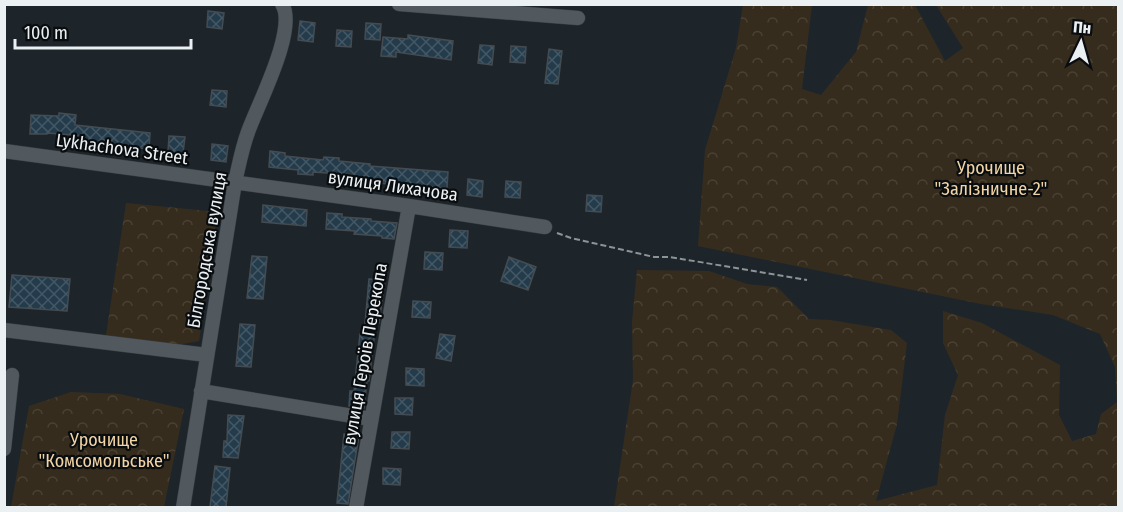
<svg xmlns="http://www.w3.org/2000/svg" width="1123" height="512" viewBox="0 0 1123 512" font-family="'Fira Sans Condensed',sans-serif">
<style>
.forest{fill:url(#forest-crowns)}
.building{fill:url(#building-cross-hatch);stroke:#444c52;stroke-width:1.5}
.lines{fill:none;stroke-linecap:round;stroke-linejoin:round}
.minor-casing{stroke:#394044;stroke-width:15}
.path{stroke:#8d9498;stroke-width:2;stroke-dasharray:6 3;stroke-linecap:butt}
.minor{stroke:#51595f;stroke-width:14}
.labels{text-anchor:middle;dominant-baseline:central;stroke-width:4.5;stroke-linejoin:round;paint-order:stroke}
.street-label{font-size:18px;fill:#ebf0f3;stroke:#0a0d0f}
.park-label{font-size:18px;fill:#f2d4a5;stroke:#0a0d0f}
</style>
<defs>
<pattern id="forest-crowns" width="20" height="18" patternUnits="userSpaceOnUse" patternTransform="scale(1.5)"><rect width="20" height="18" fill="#362c1d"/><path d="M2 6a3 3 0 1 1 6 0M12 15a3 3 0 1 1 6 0" fill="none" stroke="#4a4133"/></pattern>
<pattern id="building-cross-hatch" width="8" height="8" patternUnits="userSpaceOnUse" patternTransform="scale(1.5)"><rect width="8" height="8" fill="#243b4b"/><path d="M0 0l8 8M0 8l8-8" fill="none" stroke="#445865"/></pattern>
</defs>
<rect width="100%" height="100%" fill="#1d252a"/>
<path class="forest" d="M 743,5 L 812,5 L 802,89 L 821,95 L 856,52 L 868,5 L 915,5 L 945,61 L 963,48 L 936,5 L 1118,5 L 1118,507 L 614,507 L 633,380 L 632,322 L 637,270 L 709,271 L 747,284 L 777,287 L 809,319 L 830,320 L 891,330 L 907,343 L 897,424 L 876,501 L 937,485 L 945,415 L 958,375 L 943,343 L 943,311 L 982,323 L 1060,365 L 1059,415 L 1072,441 L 1096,434 L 1101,414 L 1117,402 L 1115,367 L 1100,334 L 1053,315 L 981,304 L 698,246 L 705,150 L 736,48 Z
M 126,203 L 218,212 L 199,341 L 171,346 L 106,335 Z
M 71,392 L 120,394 L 184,409 L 164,507 L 11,507 L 29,406 Z"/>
<path class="building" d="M 208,11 L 224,13 L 222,29 L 207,27 Z
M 300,21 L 315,23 L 313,42 L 298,40 Z
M 366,23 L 381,24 L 380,40 L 365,39 Z
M 337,30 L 352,31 L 351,47 L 336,46 Z
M 408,35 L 453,41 L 451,60 L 396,52 L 396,57 L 381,56 L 383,37 L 408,39 Z
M 480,45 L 494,46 L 492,65 L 478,63 Z
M 511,46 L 526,47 L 525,63 L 510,62 Z
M 549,49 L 562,51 L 558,84 L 545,83 Z
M 212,90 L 227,91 L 226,107 L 210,105 Z
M 59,113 L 76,115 L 75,125 L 150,133 L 149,149 L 84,142 L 84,136 L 48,133 L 47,134 L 30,134 L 31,115 L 59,116 Z
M 169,136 L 185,137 L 183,153 L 168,152 Z
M 212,144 L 228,146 L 226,162 L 211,160 Z
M 270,151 L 285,153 L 285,156 L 323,160 L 324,157 L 339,158 L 339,161 L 370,164 L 370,166 L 448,172 L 447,188 L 377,183 L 378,180 L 354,178 L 354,175 L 313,172 L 313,175 L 298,174 L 298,170 L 269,167 Z
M 468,179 L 483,181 L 482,197 L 467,195 Z
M 506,181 L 521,182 L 520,198 L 505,197 Z
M 587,195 L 602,196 L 601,212 L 586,211 Z
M 263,205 L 307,210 L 306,226 L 262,222 Z
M 327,213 L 342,214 L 342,217 L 371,219 L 371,221 L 397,223 L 394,239 L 382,238 L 382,236 L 354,234 L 355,231 L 326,229 Z
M 450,230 L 468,231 L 467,248 L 449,247 Z
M 425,252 L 443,253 L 442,270 L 424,269 Z
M 252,256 L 267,257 L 263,299 L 247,298 Z
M 509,257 L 536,267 L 528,290 L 501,281 Z
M 12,275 L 70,279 L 67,311 L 9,307 Z
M 369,279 L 385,280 L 379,323 L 376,322 L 369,381 L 367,381 L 364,408 L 349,406 L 350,391 L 354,391 L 360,334 L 364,334 Z
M 413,301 L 431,302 L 430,318 L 412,317 Z
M 240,324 L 255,325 L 251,367 L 236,366 Z
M 440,334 L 455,336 L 451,361 L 436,358 Z
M 406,368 L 424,369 L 424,386 L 406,385 Z
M 395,398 L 413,398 L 412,415 L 395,414 Z
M 228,415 L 244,416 L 238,458 L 223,457 L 224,441 L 227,441 Z
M 392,432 L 410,432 L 409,449 L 391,448 Z
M 344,434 L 359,435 L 348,504 L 337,503 Z
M 215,466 L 230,468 L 226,507 L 210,507 Z
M 383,468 L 401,469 L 400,485 L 383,484 Z"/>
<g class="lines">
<defs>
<path id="minor" d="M 399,4 L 578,18
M 4,151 L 409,206 L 545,227
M 4,330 L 207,355
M 201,391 L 371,419
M 4,449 L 12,375
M 183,508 L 235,182 C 239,165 242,148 248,132 C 257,106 298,29 282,4
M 356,508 L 409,206"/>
</defs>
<use href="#minor" class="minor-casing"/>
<path class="path" d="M 557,233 L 571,238 L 654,257 L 670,257 L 807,280"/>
<use href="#minor" class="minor"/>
</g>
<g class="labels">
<g class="street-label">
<text transform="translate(122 149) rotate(8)">Lykhachova Street</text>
<text transform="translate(393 186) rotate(8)">вулиця Лихачова</text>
<text transform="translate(207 250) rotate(-80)">Білгородська вулиця</text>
<text transform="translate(365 354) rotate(-80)">вулиця Героїв Перекопа</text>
</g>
<g class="park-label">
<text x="991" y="168">Урочище<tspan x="991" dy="21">"Залізничне-2"</tspan></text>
<text x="104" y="440">Урочище<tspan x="104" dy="21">"Комсомольське"</tspan></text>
</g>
</g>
<rect width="1123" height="512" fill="none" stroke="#ebf0f3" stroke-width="12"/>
<g transform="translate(1081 42) rotate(5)" stroke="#0a0d0f" stroke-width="4.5" paint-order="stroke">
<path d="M0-4.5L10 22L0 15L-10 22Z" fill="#ebf0f3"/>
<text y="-9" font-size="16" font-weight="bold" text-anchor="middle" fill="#ebf0f3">Пн</text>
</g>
<path d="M15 39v9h176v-9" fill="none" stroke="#ebf0f3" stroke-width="3"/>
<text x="24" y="39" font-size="18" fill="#ebf0f3" stroke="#0a0d0f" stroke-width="4.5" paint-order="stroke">100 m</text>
</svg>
